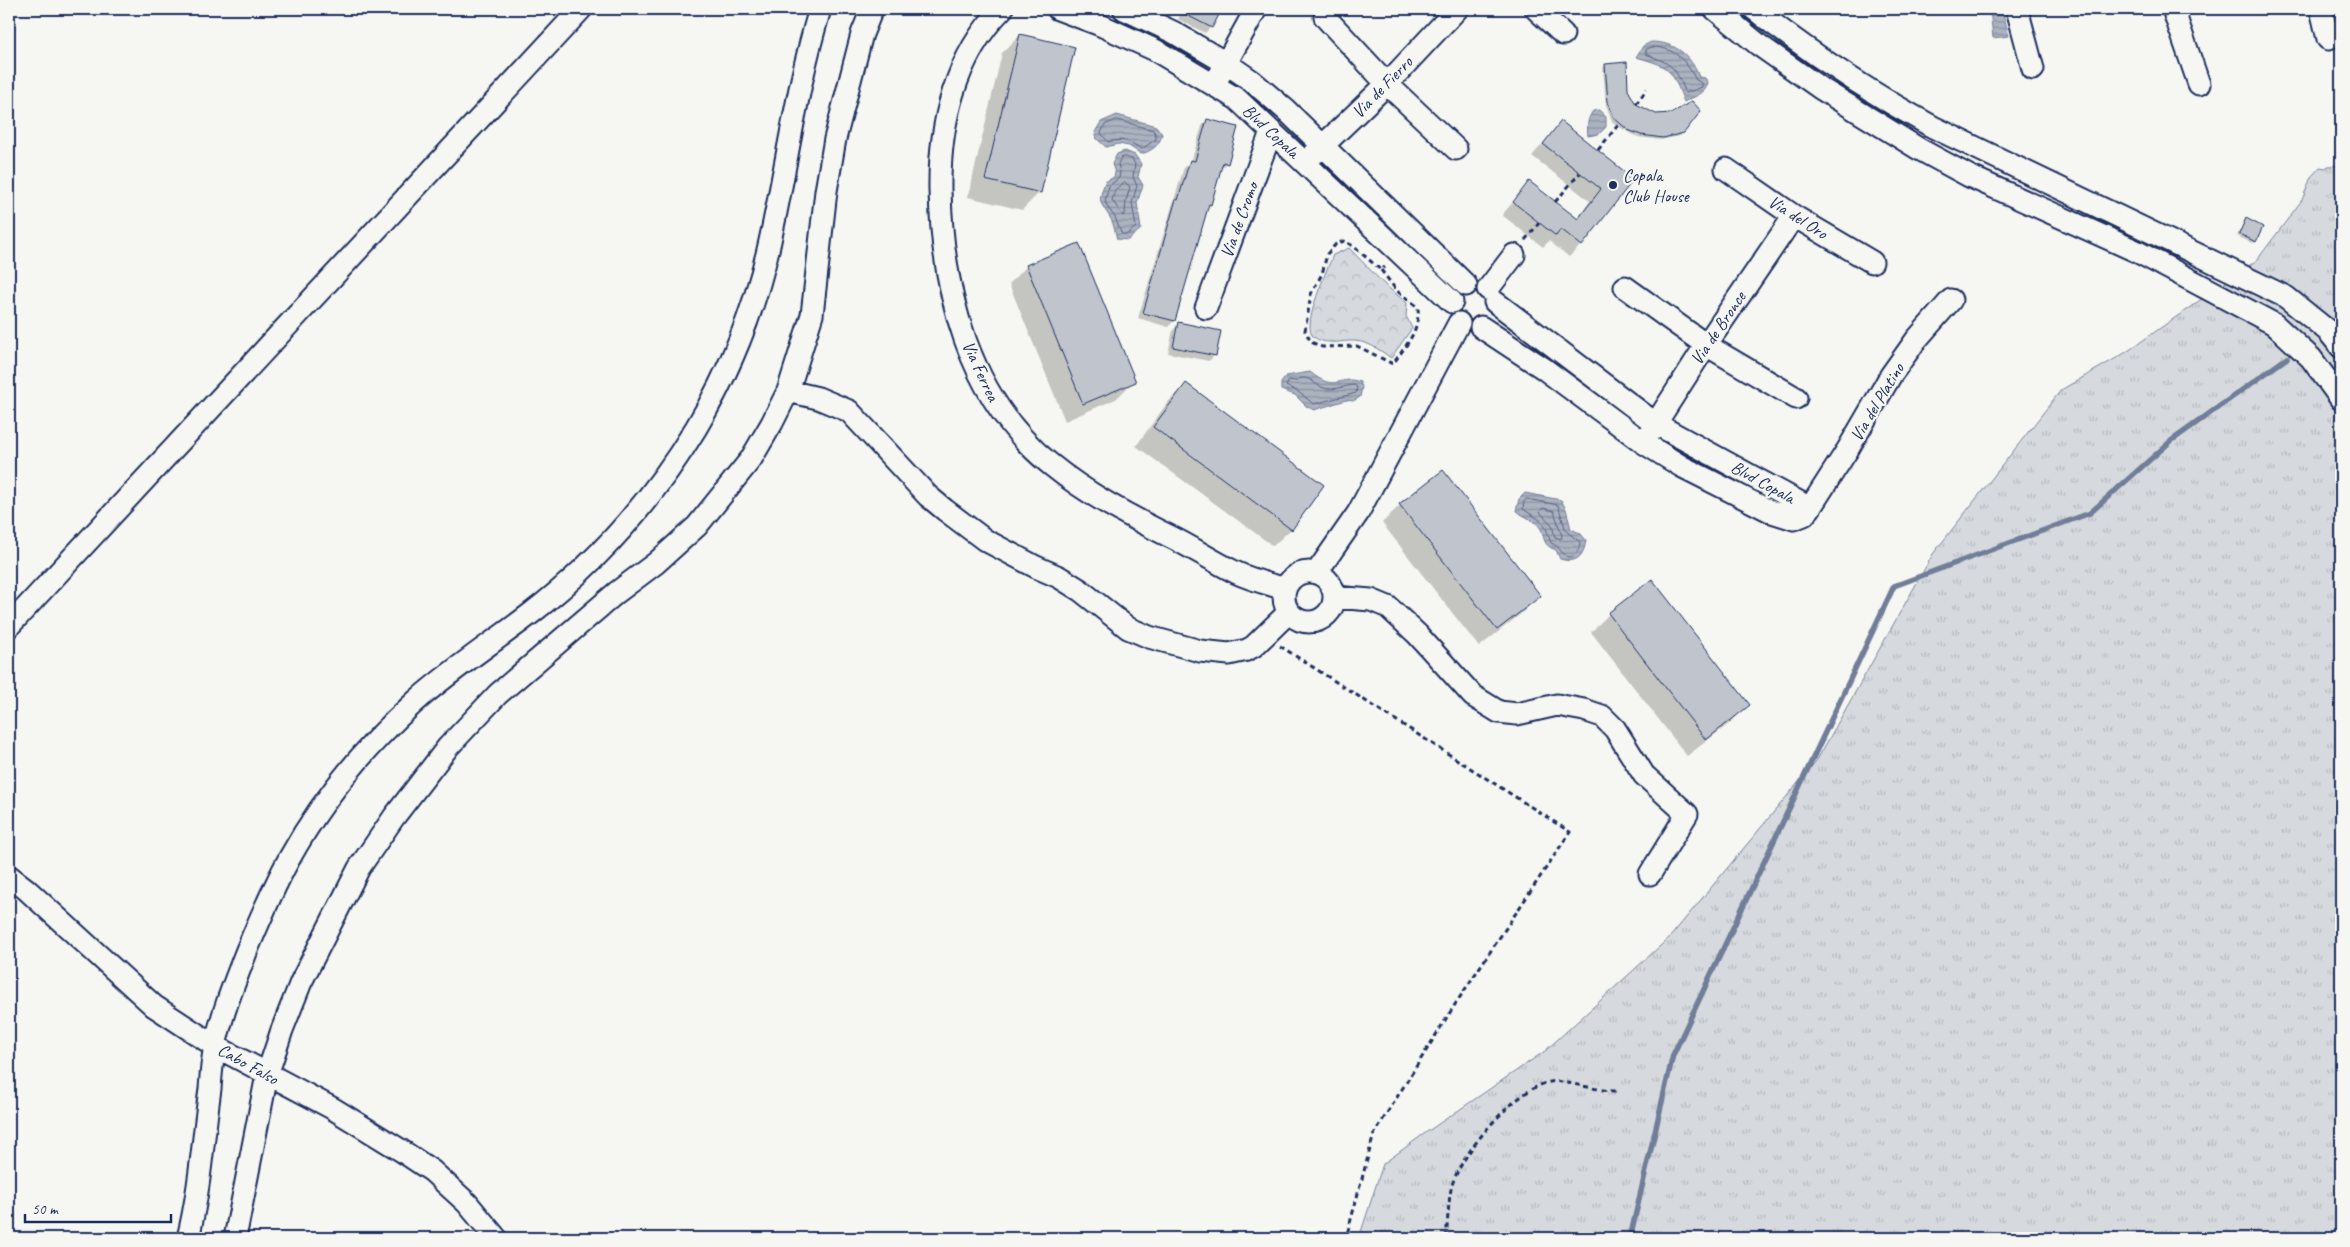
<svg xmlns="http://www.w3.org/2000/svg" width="2350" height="1247" viewBox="0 0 2350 1247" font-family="Caveat,sans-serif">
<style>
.grass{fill:url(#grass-tufts);stroke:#78849e}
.park{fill:url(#park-crowns);stroke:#78849e}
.water{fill:url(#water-rules);stroke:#717e99}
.shadow{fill:#0003}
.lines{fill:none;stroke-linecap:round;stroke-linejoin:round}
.shore{stroke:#556385;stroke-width:1}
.stream{stroke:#717e99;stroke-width:5.5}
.building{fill:#c0c4cd;stroke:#1b2f5e}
.minor-casing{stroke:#1b2f5e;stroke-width:25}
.path{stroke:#1b2f5e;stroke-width:3;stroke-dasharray:5 4;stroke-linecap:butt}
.minor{stroke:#f6f6f2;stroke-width:21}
.poi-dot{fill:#1b2f5e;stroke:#f6f6f2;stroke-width:2}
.labels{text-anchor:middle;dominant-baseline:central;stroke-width:4.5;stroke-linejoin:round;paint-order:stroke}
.street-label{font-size:18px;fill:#1b2f5e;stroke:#f6f6f2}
.poi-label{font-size:18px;fill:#1b2f5e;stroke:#f6f6f2;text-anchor:start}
</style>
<defs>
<pattern id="grass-tufts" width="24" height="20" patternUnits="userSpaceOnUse" patternTransform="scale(1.25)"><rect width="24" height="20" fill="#d6d9dd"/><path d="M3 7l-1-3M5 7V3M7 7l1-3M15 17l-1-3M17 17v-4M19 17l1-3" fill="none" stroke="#b7bbc0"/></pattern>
<pattern id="park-crowns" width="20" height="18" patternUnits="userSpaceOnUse" patternTransform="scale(1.25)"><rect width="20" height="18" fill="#d6d9dd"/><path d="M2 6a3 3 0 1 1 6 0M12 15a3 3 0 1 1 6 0" fill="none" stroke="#b7bbc0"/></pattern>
<pattern id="water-rules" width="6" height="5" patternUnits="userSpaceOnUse" patternTransform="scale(1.25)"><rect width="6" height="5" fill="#abb2c0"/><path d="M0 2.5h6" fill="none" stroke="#8a919f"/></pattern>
</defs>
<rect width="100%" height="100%" fill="#f6f6f2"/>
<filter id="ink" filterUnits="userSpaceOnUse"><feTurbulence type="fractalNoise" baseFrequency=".02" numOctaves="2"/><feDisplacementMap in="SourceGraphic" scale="10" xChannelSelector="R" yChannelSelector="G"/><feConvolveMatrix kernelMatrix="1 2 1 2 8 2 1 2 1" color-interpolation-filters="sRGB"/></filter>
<g filter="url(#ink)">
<path class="grass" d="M 2341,165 L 2341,1238 L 1359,1238 L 1383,1164 L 1421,1136 L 1545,1051 L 1670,937 L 1817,760 L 1933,554 L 2061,390 L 2125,353 L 2257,260 L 2302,200 L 2311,177 L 2320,167 L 2326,168 L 2328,166 Z"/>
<path class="park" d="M 1349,248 L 1385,285 L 1407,303 L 1406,316 L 1412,328 L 1391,358 C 1377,348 1366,340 1349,341 C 1343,341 1336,343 1330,342 C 1324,342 1316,340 1312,335 C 1303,322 1327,270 1333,255 Z"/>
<path class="water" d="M 1990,9 L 2002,9 L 2009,36 L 1993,38 Z
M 1651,42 C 1675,42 1691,55 1699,77 L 1705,78 L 1708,82 C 1706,95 1694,96 1684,102 C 1672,70 1670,66 1636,57 L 1643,46 Z
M 1599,110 L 1606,117 L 1606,127 L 1599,134 L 1588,136 C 1587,126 1587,119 1593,111 Z
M 1117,115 L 1156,126 L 1162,134 C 1160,145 1152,151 1141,154 L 1129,146 L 1118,144 L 1106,147 L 1097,139 L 1095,132 L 1101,122 Z
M 1125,151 L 1135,155 L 1141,164 L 1138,177 L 1143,185 L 1137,203 L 1141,229 L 1128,240 L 1117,239 C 1115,232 1114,225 1111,219 C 1100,201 1097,204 1105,182 L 1114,177 L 1115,173 L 1112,164 L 1117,154 Z
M 1310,372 C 1337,394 1339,374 1360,382 L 1362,387 L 1360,397 L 1353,401 L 1346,400 L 1314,410 L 1306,406 L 1295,395 L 1281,390 L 1281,383 L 1286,376 Z
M 1525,493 L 1561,500 L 1566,509 L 1571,529 L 1580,533 L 1586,540 C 1584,556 1577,564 1560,559 L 1556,550 C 1539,544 1547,535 1538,525 C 1532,519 1523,516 1516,511 L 1519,499 Z"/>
<path class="shadow" d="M 1184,9 L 1221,9 L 1211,27 L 1205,33 L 1178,19 Z
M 1020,35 L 1040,192 L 1022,210 L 968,197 L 1002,53 Z
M 1605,65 L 1627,90 L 1630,100 L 1645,111 L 1656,115 L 1683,133 L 1680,136 L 1660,140 L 1638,137 L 1617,126 L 1612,121 L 1606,105 L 1603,68 Z
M 1207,120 L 1227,163 L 1220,168 L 1174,321 L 1168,327 L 1138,318 L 1184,167 L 1191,162 L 1202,126 Z
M 1561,123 L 1633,179 L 1581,245 L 1569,257 L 1549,241 L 1543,247 L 1502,215 L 1529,183 L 1576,220 L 1590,201 L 1532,156 Z
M 2246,220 L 2255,241 L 2252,243 L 2237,236 Z
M 1027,266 L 1134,381 L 1116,399 L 1065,421 L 1009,284 Z
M 1179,324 L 1215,355 L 1209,361 L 1168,353 L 1173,330 Z
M 1186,385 L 1291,529 L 1273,546 L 1136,446 L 1168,402 Z
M 1400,505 L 1539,596 L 1522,613 L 1479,647 L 1382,523 Z
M 1651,581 L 1748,705 L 1730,723 L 1687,756 L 1591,632 L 1609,614 Z"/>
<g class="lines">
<path class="shore" d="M 1652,47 C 1675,47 1686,61 1696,80 L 1702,83 L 1702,87 L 1686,93 C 1674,65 1673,65 1646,54 L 1646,50 Z
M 1117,120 L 1153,130 L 1156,135 L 1156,139 L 1142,149 C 1128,141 1124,138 1108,142 L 1101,133 L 1105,125 Z
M 1125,157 L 1132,159 L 1135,164 L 1133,177 L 1137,186 L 1132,203 L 1136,227 L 1126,235 L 1121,233 L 1115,217 L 1108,208 L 1105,201 L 1109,186 L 1119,178 L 1120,172 L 1118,164 L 1121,158 Z
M 1125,182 L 1130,187 L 1126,201 L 1125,214 L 1123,216 L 1112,200 L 1115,190 Z
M 1301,378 C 1312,377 1314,385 1324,388 C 1333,391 1344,386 1354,385 L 1357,387 L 1356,393 L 1314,404 L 1297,391 L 1286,386 L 1289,380 L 1296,381 Z
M 1527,499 L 1558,505 L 1566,531 L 1580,542 C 1580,549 1573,563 1564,554 C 1558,549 1560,547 1551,543 L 1546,528 L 1540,520 L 1523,509 L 1524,502 Z
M 1543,508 L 1554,511 L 1562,536 L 1561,539 L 1555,537 L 1552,525 L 1540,512 Z"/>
<path class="stream" d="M 2336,324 L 2341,320
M 1630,1238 L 1673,1055 L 1894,586 L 2090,513 L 2171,441 L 2287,358"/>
</g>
<path class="building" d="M 1175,9 L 1222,9 L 1212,28 Z
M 1020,34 L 1075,47 L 1041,193 L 985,180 Z
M 1627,62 L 1628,90 L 1636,104 L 1656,114 L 1672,113 L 1692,101 L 1701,111 L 1684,133 L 1663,138 L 1641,135 L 1628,130 L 1614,118 L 1608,102 L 1605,64 Z
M 1207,119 L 1238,127 L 1228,164 L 1223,162 L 1211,205 L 1209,204 L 1175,321 L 1143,313 L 1176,199 L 1178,200 L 1190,160 L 1195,161 Z
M 1561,121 L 1634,179 L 1582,246 L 1561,229 L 1556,236 L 1513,202 L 1529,181 L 1578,219 L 1601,189 L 1543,144 Z
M 2246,218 L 2263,227 L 2256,242 L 2239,234 Z
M 1079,243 L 1136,382 L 1083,404 L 1026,265 Z
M 1178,322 L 1221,331 L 1216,356 L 1173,347 Z
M 1186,383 L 1324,485 L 1292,530 L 1153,427 Z
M 1443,470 L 1541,596 L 1497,630 L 1399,504 Z
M 1652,579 L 1750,705 L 1706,740 L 1608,613 Z"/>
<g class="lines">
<defs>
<path id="minor" d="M 1002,9 C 955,56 939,125 940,190 C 942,291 969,398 1050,464 C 1087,494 1127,515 1169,536 C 1192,547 1214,562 1237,573 C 1252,580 1269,584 1285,589
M 1058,9 L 1098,24 L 1155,50 L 1237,99 L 1452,302
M 1124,9 L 1173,32 L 1226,63 L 1252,81 L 1287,111 L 1466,285
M 1536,9 L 1563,34
M 1715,9 L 1759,45 L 1820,88 L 1919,149 L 1969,176 L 2136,251 L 2274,324 L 2311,358 L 2341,399
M 1754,9 C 1810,53 1871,93 1933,127 L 2286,297 L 2328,331 L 2341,347
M 2017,9 L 2033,69
M 2173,9 L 2199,84
M 2321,9 L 2328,39
M 1325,17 L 1387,84 L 1456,149
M 1219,76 L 1256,9
M 1312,156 L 1387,84 L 1457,9
M 1726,169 L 1794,216 L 1872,262
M 1625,287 L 1706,345 L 1796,398
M 1488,289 L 1514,255
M 1495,302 L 1656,424 L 1810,508
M 1206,308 L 1271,132
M 1481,327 L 1543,368 L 1644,443 L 1681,466 L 1772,512 L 1794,519 L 1804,515 L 1810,508 L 1848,449 L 1891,375 L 1916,340 L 1951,300
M 788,391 L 818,398 L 849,411 L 928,496 L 945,510 L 985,540 L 1036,567 L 1059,577 L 1080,590 L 1128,628 L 1149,637 L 1200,651 L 1229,654 L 1247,650 L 1254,646 L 1288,613
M 1649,434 L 1706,345 L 1794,216
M1284 597a25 25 0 1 1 50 0a25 25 0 1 1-50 0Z
M 1317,572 L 1358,513 L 1459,323
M 1335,597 L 1371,600 L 1388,607 L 1417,634 L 1473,696 L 1499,712 L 1517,714 L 1557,705 L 1584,710 L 1602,716 L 1615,729 L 1644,775 L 1687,814 L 1650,874
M 9,626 L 581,9
M 9,876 L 26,889 L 154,1006 L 215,1046 L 332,1108 L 402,1151 L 432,1171 L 467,1203 L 496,1238
M 188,1238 C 200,1190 203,1138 210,1089 C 211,1074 212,1060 215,1046 C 222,1013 235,981 247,950 C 260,919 273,888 289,859 C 321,801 366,746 415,702 C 451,670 491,644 529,615 C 596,564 653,499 696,428 C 730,371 756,305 770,241 C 787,164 797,85 820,9
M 235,1238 L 267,1075 L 282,1030 L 301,982 L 359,868 L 394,817 L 448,747 L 498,694 L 616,593 L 656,563 L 697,526 L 751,459 L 772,423 L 788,391 L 812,315 L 826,191 L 835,139 L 862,34 L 872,9"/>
</defs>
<use href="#minor" class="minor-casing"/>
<path class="path" d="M 1636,104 L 1647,89
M 1598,150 L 1619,124
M 1555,202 L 1580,173
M 1525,240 L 1539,223
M 1381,270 L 1397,291 L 1418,307 C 1420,331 1406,345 1393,364 L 1357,346 L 1322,347 L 1311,342 L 1305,331 L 1311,294 L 1322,274 L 1327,254 L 1336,244 L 1344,241 L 1353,246 L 1381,270 L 1385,267
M 1280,646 L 1570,832 L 1454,1006 L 1374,1134 L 1346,1238
M 1446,1238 C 1448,1221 1448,1201 1452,1185 C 1462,1152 1516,1088 1550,1082 C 1564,1079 1598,1092 1618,1091"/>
<use href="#minor" class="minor"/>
</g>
</g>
<circle class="poi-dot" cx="1613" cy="185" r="5"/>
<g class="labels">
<g class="street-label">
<text transform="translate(1382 87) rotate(-46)">Via de Fierro</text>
<text transform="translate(1271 131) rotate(43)">Blvd Copala</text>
<text transform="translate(1798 217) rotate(32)">Via del Oro</text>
<text transform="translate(1239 220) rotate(-70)">Via de Cromo</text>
<text transform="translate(1718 328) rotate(-56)">Via de Bronce</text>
<text transform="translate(981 371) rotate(65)">Via Ferrea</text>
<text transform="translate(1877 402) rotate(-59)">Via del Platino</text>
<text transform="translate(1763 482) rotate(29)">Blvd Copala</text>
<text transform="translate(248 1064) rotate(29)">Cabo Falso</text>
</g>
<g class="poi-label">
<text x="1623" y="175">Copala<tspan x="1623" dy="21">Club House</tspan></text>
</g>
</g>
<rect width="2350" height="1247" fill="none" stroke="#f6f6f2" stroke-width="30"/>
<rect x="15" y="15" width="2320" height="1217" fill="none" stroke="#1b2f5e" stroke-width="2" filter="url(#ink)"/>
<path d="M25 1214v8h146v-8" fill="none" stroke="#1b2f5e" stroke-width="2.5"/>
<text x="32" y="1214" font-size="15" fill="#1b2f5e" stroke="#f6f6f2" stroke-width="4" paint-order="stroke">50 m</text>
</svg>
